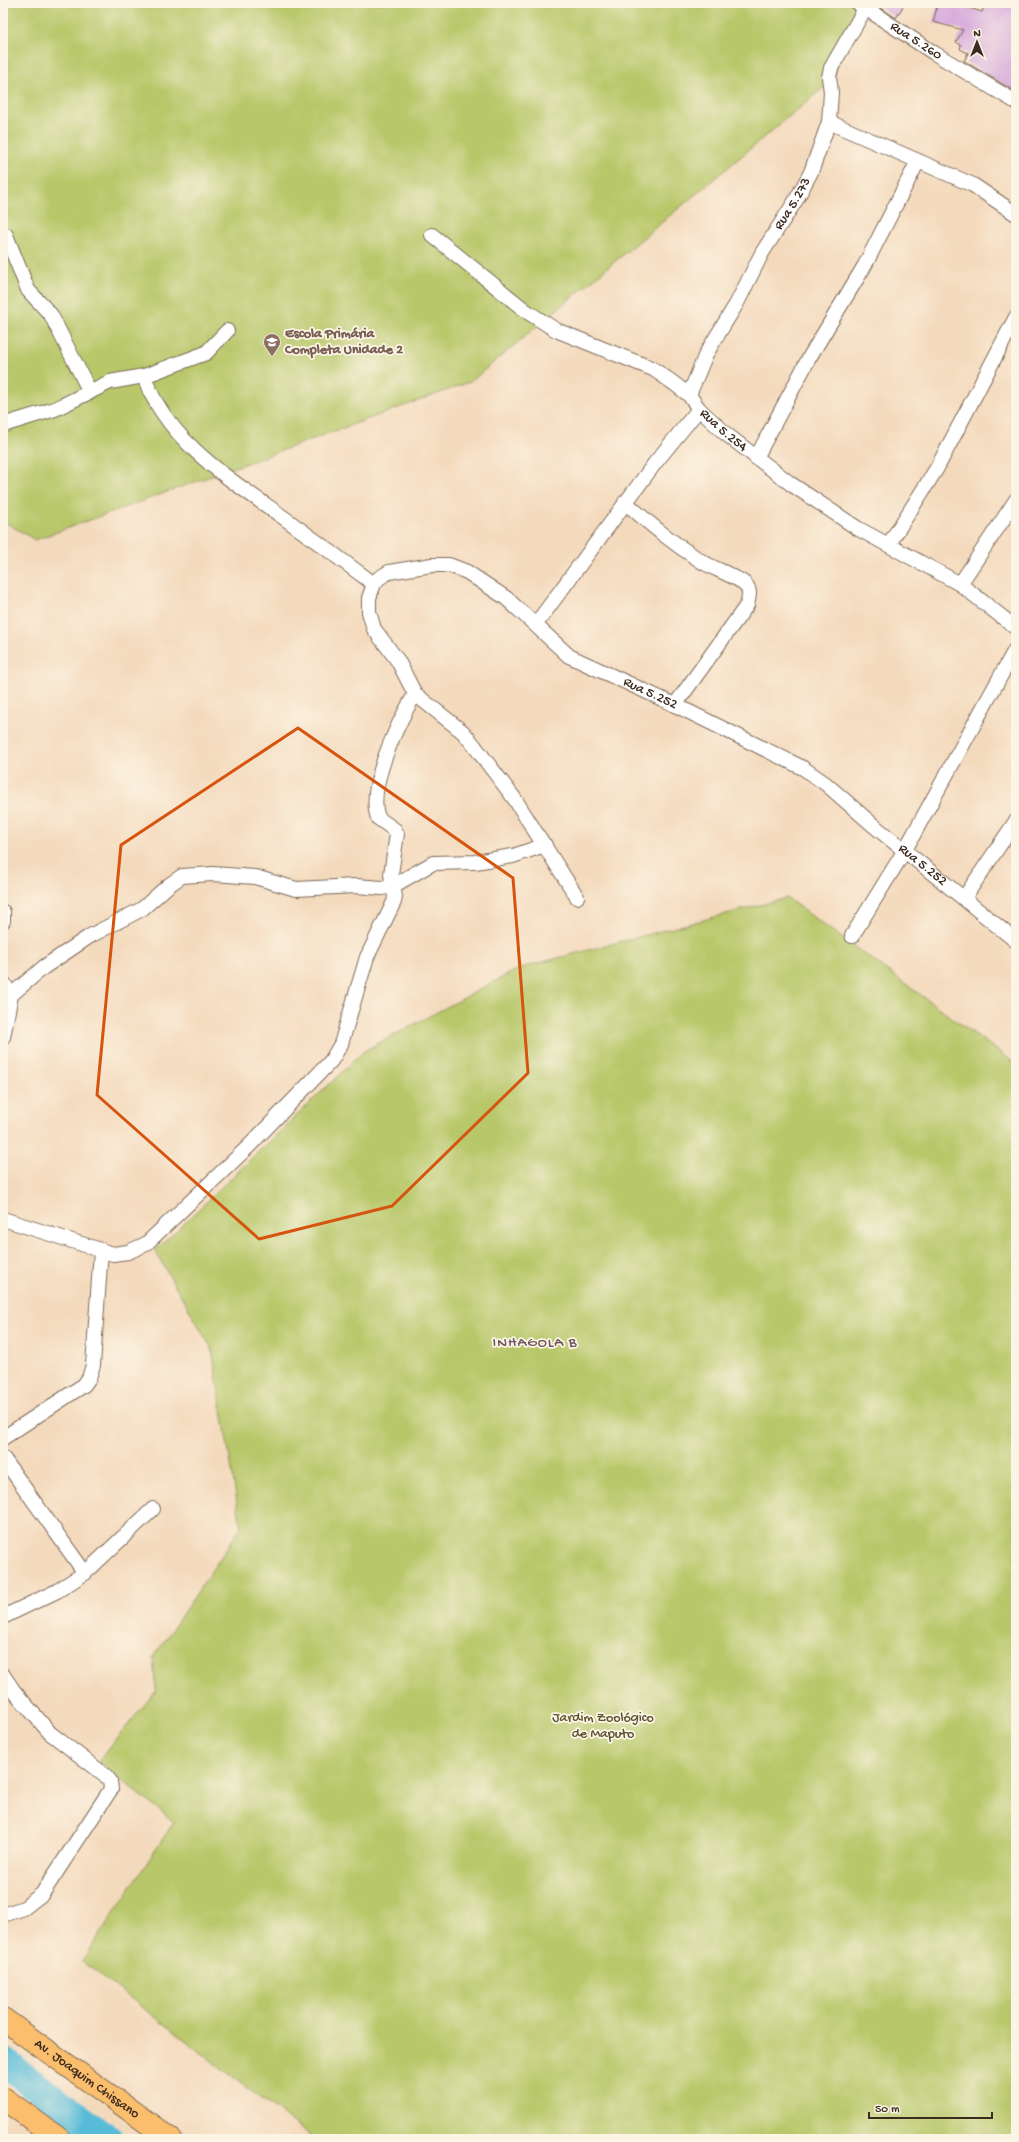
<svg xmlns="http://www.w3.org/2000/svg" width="1019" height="2142" viewBox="0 0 1019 2142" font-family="'Gochi Hand',sans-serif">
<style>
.green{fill:#b8c769;stroke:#7a7844}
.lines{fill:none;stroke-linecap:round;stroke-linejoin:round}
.river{stroke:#59bcd8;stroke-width:30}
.building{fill:#d4a4db}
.street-casing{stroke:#7c6856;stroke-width:16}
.primary-casing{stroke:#7c6856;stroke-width:24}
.street{stroke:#fff;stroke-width:14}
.primary{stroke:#fabe6d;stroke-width:22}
.marked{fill:none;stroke:#d7540e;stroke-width:3;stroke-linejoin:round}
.labels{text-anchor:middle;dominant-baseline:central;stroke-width:3.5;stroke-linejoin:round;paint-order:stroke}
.street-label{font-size:14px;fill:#3b2a1e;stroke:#fcf5e5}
.education-label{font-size:14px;font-weight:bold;fill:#785e54;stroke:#fcf5e5;text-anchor:start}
.park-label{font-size:14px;fill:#5a5131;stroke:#fcf5e5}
.neighbourhood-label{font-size:15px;letter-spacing:1px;fill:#715560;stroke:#fcf5e5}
</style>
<rect width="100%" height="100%" fill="#fcf5e5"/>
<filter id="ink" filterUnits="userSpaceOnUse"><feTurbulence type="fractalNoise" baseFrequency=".025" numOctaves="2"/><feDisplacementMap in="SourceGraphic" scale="8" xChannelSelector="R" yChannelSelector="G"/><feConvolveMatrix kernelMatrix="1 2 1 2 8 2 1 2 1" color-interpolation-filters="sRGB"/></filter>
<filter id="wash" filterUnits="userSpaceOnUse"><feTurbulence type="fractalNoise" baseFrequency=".012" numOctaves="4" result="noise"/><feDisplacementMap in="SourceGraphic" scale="16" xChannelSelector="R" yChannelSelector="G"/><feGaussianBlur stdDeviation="0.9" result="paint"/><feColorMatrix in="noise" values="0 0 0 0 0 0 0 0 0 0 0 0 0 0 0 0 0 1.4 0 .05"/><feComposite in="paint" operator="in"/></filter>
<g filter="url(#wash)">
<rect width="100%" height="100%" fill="#f4dabd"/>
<path class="green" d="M 3,3 L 858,3 L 833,80 L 470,382 L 35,540 L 3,521 Z
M 787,898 L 1016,1064 L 1016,2139 L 314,2139 L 82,1961 L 174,1822 L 98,1761 L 156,1691 L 153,1658 L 241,1527 L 212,1349 L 155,1251 L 364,1051 L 520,968 Z"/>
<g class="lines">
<path class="river" d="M 3,2062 L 108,2139"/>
</g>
<g id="blocks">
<path class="building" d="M 874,3 L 905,3 L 896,18 Z
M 938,3 L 952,3 L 982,12 L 985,3 L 1016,3 L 1016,92 L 964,61 L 968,53 L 960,49 L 961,45 L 956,42 L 963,30 L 933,22 Z"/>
</g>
</g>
<g filter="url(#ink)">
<use href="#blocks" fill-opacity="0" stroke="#7c6856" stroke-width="1"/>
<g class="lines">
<defs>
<g id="street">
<path id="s1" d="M 859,4 L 934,53 L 1016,102"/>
<path d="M 829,122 L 973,185 L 1016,214"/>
<path d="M 6,235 L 28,290 L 51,315 L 90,392"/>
<path id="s2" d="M 432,235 L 526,311 L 556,330 L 653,369 L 672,382 L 689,395 L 699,409 L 726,434 L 791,484 L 857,528 L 960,584 L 1016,628"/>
<path d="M 227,331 L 206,353 L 144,376 C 166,440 228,478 280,515 C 312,538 343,561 374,584"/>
<path id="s3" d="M 689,395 L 706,354 L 737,303 L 762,253 L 796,200 L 811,172 L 829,122 L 831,92 L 829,77 L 831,68 L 866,7 L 866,3"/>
<path d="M 3,425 L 55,409 L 110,382 L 144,376"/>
<path d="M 756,458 L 809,358 L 865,265 L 918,161"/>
<path d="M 625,502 C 651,525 671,542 701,561 C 712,568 737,577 745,584 C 751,590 749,597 747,605 L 675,705"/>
<path d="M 889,544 L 937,468 L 1016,317"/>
<path d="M 960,584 L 1016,500"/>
<path d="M 536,624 L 655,463 L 699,409"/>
<path id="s4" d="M 577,897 L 514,798 L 473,744 L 463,732 L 415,694 L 398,661 L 374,629 L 369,612 L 369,598 L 374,584 L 379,578 L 389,572 L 432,565 L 449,565 L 467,572 L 506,598 L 569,656 L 675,705 L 803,768 L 826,784 L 873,825 L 1016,941"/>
<path d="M 964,898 L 1016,821"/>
<path d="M 3,912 L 3,921"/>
<path d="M 852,936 L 905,850 L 1016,648"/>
<path d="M 3,982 L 11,995 L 3,1037"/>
<path d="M 11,995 L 44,967 L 90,936 L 142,909 L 169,885 L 182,876 L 213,874 L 255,877 L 296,889 L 356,886 L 382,888 L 393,886 L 433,863 L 475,862 L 513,856 L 545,845"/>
<path d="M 3,1219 L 113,1254 L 128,1252 L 146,1244 L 248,1147 L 331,1061 L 341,1044 L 367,957 L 394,902 L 395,897 L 391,874 L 397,834 L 395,830 L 378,818 C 366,787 399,721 415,694"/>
<path d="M 3,1438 L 84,1385 L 89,1378 L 93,1365 L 101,1250"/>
<path d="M 3,1458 L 85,1573"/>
<path d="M 3,1617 L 57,1591 L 85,1573 L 153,1509"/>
<path d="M 3,1675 L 13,1690 L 50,1733 L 105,1775 L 110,1781 L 111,1789 L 42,1894 L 24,1908 L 3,1915"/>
</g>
<g id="primary">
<path id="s5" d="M 3,2019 L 170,2139"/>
<path d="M 3,2098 L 59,2139"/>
</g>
</defs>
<use href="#street" class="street-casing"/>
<use href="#primary" class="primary-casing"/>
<use href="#street" class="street"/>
<use href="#primary" class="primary"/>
</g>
</g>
<path class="marked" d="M 298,728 L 513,878 L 528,1073 L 392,1206 L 259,1239 L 97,1095 L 121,845 Z"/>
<defs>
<symbol id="school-pin" viewBox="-11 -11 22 30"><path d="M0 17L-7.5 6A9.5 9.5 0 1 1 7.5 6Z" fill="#8d6e63" stroke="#fcf5e5"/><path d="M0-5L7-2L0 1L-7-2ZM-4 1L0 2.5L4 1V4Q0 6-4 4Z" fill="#fff"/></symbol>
</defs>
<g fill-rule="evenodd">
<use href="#school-pin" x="262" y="332" width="20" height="27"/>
</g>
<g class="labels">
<g class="street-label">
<text stroke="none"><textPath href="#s1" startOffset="68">Rua 5.260</textPath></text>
<text stroke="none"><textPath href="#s3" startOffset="218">Rua 5.273</textPath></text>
<text stroke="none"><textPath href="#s2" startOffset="355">Rua 5.254</textPath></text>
<text stroke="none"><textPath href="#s4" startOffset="707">Rua 5.252</textPath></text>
<text stroke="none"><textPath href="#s4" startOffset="1031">Rua 5.252</textPath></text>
<text stroke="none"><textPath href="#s5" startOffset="103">Av. Joaquim Chissano</textPath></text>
</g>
<g class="education-label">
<text x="285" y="334">Escola Primária<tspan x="285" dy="16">Completa Unidade 2</tspan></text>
</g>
<g class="park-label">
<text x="603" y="1718">Jardim Zoológico<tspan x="603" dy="16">de Maputo</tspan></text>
</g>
<g class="neighbourhood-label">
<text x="535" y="1343">INHAGOLA B</text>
</g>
</g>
<rect width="1019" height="2142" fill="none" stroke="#fcf5e5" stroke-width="16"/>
<g transform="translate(977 42)" stroke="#fcf5e5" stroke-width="3" paint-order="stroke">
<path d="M0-3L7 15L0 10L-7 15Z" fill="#3b2a1e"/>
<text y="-6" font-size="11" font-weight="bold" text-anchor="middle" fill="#3b2a1e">N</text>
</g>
<path d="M869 2112v6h123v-6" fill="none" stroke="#3b2a1e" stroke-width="2"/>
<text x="875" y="2112" font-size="12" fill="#3b2a1e" stroke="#fcf5e5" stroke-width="3" paint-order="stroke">50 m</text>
</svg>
